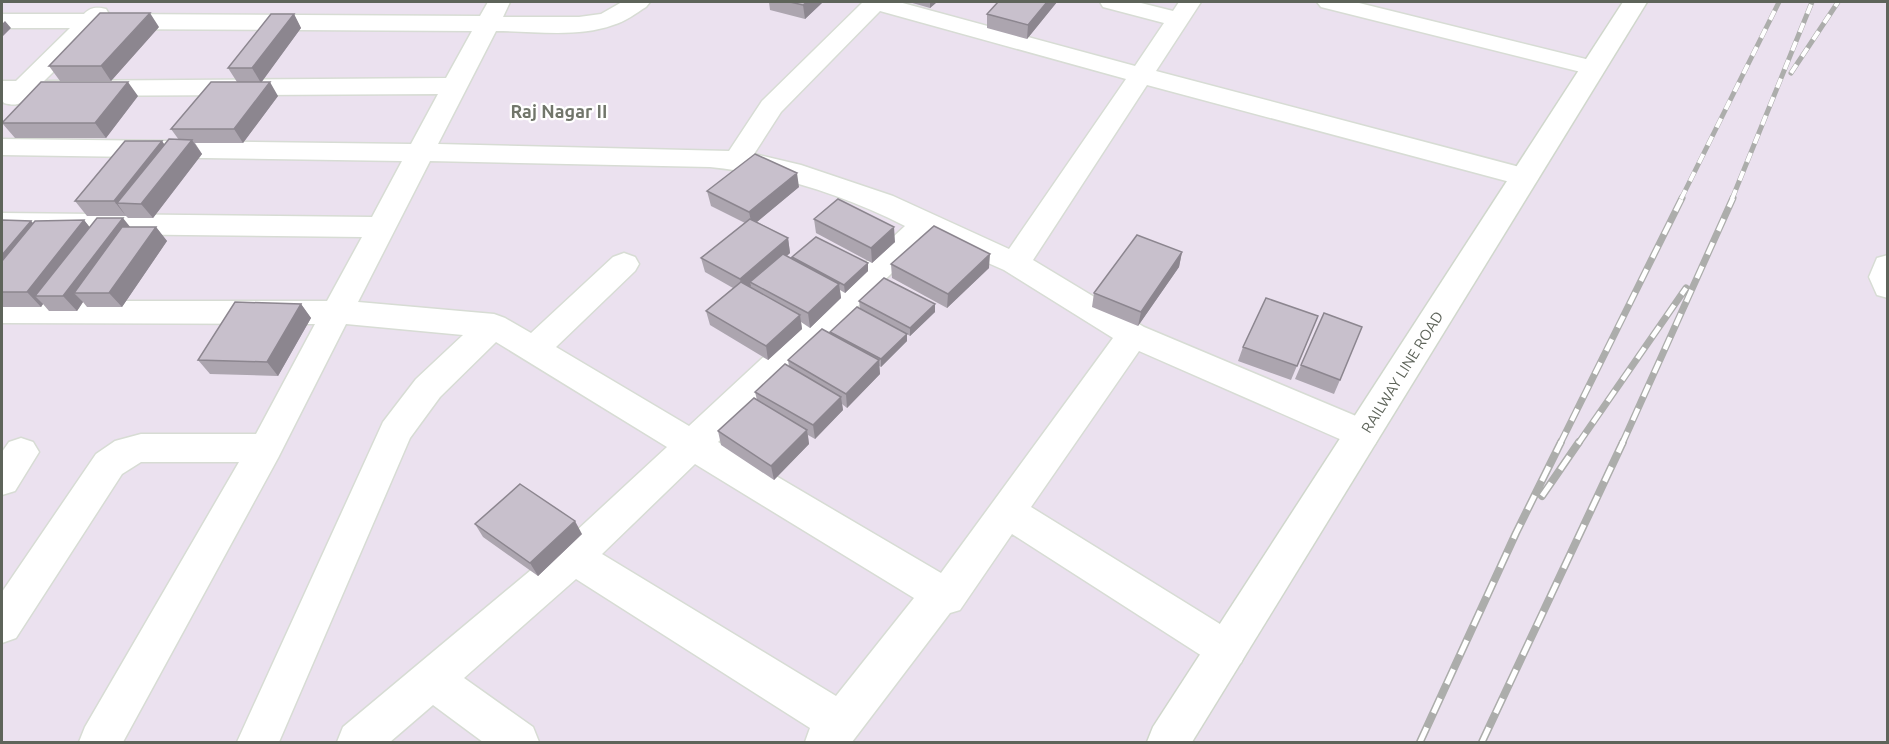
<svg xmlns="http://www.w3.org/2000/svg" width="1889" height="744" viewBox="0 0 1889 744" font-family="Ubuntu,sans-serif">
<style>
.lines{fill:none;stroke-linecap:round;stroke-linejoin:round}
.street-casing{stroke:#d7dcd4;stroke-width:3}
.secondary-casing{stroke:#d0d7cc;stroke-width:3}
.street{fill:#fff;fill-rule:evenodd}
.secondary{fill:#fff;fill-rule:evenodd}
.rail-far2-casing{stroke:#acadab;stroke-width:5}
.rail-far1-casing{stroke:#acadab;stroke-width:7}
.rail-casing{stroke:#acadab;stroke-width:8}
.rail-far2{stroke:#fff;stroke-width:4;stroke-dasharray:10;stroke-linecap:butt}
.rail-far1{stroke:#fff;stroke-width:4.5;stroke-dasharray:13;stroke-linecap:butt}
.rail{stroke:#fff;stroke-width:5;stroke-dasharray:16;stroke-linecap:butt}
.wall{fill:#aca5af}
.shaded-wall{fill:#8c868f}
.building{fill:#c8c0cc;stroke:#8c868f;stroke-width:1.5}
.labels{text-anchor:middle;dominant-baseline:central;stroke-width:4.5;stroke-linejoin:round;paint-order:stroke}
.street-label{font-size:15px;fill:#5e645a;stroke:#fff}
.far-district-label{font-size:18px;font-weight:bold;fill:#71766b;stroke:#fff}
</style>
<rect width="100%" height="100%" fill="#ebe1ef"/>
<g class="lines">
<defs>
<path id="street" d="M 488,2 L 510,2 L 503,17 L 579,17 L 601,14 L 622,2 L 650,2 L 646,7 C 636,13 625,22 613,25 C 578,38 533,31 496,31 L 438,144 L 729,151 L 762,101 L 863,2 L 899,2 L 1135,66 L 1164,23 L 1103,7 L 1100,2 L 1137,2 L 1173,11 L 1179,2 L 1201,2 L 1156,71 L 1535,171 L 1539,177 L 1535,183 L 1525,186 L 1147,85 L 1033,260 L 1144,327 L 1375,424 L 1380,434 L 1375,444 L 1363,448 L 1351,444 L 1139,351 L 1031,507 L 1241,637 L 1247,650 L 1241,663 L 1227,669 L 1213,663 L 1012,534 L 960,610 L 950,613 L 852,742 L 805,742 L 810,728 L 576,579 L 464,678 L 533,727 L 539,742 L 483,742 L 433,705 L 390,742 L 337,742 L 343,727 L 561,545 L 667,447 L 496,342 L 440,397 L 410,438 L 279,742 L 237,742 L 383,422 L 416,379 L 463,335 L 346,324 L 278,458 L 123,742 L 79,742 L 85,727 L 239,462 L 141,462 L 122,474 L 16,638 L 2,643 L 2,592 L 96,454 L 115,441 L 141,434 L 256,434 L 315,324 L 2,323 L 2,301 L 327,301 L 362,237 L 2,233 L 2,213 L 372,217 L 402,161 L 2,155 L 2,139 L 411,144 L 438,94 L 29,96 C 21,105 15,106 4,103 L 2,100 L 2,81 L 16,81 L 70,28 L 2,28 L 2,14 L 84,14 C 91,7 97,7 106,9 L 109,14 L 480,16 ZM 880,11 L 1126,79 L 1009,249 L 893,196 L 801,165 L 754,154 L 781,112 ZM 97,29 L 472,31 L 446,78 L 44,81 ZM 430,161 L 710,167 C 778,174 844,195 905,226 L 689,426 L 556,347 L 635,271 L 639,264 L 635,257 L 624,253 L 613,257 L 531,333 L 505,318 L 494,314 L 358,302 ZM 929,237 L 1004,270 L 1113,338 L 941,573 L 718,442 ZM 695,464 L 914,598 L 836,696 L 602,554 Z
M 1317,2 L 1355,2 L 1602,63 L 1605,68 L 1602,73 L 1593,75 L 1321,7 Z
M 1888,255 L 1888,298 L 1877,295 L 1869,277 L 1877,258 Z
M 21,438 L 33,442 L 39,452 L 15,491 L 2,495 L 2,452 L 9,442 Z"/>
<path id="secondary" d="M 1623,2 L 1647,2 L 1192,742 L 1147,742 L 1153,727 Z"/>
</defs>
<use href="#street" class="street-casing"/>
<use href="#secondary" class="secondary-casing"/>
<use href="#street" class="street"/>
<use href="#secondary" class="secondary"/>
<defs>
<path id="rail-far2" d="M 1791,73 L 1838,2
M 1681,199 L 1779,2
M 1732,199 L 1812,2"/>
<path id="rail-far1" d="M 1560,444 L 1682,198
M 1578,444 L 1686,288
M 1622,444 L 1733,198"/>
<path id="rail" d="M 1542,496 L 1579,442
M 1420,742 L 1516,533 L 1561,442
M 1482,742 L 1623,442"/>
</defs>
<use href="#rail-far2" class="rail-far2-casing"/>
<use href="#rail-far1" class="rail-far1-casing"/>
<use href="#rail" class="rail-casing"/>
<use href="#rail-far2" class="rail-far2"/>
<use href="#rail-far1" class="rail-far1"/>
<use href="#rail" class="rail"/>
</g>
<path class="wall" d="M 769,2 L 823,2 L 805,19 L 770,10 Z
M 909,2 L 937,2 L 930,8 Z
M 998,2 L 1057,2 L 1027,39 L 987,28 L 987,14 Z
M 294,14 L 301,28 L 261,82 L 278,96 L 243,143 L 195,143 L 202,154 L 153,218 L 128,218 L 126,216 L 87,216 L 75,201 L 165,145 L 179,140 L 171,129 L 237,82 L 228,68 Z
M 159,27 L 111,81 L 60,81 L 49,66 Z
M 138,96 L 106,138 L 15,138 L 2,123 Z
M 799,187 L 757,222 L 788,238 L 790,253 L 787,256 L 793,259 L 792,257 L 868,271 L 845,293 L 840,290 L 841,298 L 810,328 L 801,322 L 802,329 L 768,360 L 710,325 L 706,311 L 733,288 L 705,272 L 701,258 L 745,223 L 711,206 L 707,191 Z
M 814,219 L 895,242 L 872,263 L 816,233 Z
M 2,220 L 31,221 L 33,223 L 84,220 L 90,228 L 156,227 L 167,241 L 122,307 L 87,307 L 83,302 L 77,311 L 49,311 L 43,304 L 41,307 L 2,307 Z
M 1182,252 L 1179,267 L 1138,326 L 1092,307 L 1094,293 Z
M 891,264 L 989,268 L 947,308 L 892,278 Z
M 859,301 L 935,312 L 910,336 L 902,331 L 907,334 L 907,341 L 881,367 L 879,366 L 880,374 L 847,408 L 842,404 L 843,410 L 815,439 L 808,435 L 809,444 L 774,480 L 721,445 L 718,431 L 757,400 L 755,392 L 789,367 L 788,360 L 831,334 L 830,332 L 860,308 Z
M 301,304 L 311,318 L 278,376 L 210,374 L 198,360 Z
M 1318,316 L 1291,380 L 1238,361 L 1243,347 Z
M 1301,365 L 1340,380 L 1334,394 L 1295,379 Z
M 475,524 L 582,534 L 538,576 L 483,537 Z"/>
<path class="shaded-wall" d="M 807,2 L 823,2 L 805,19 L 803,5 Z
M 930,2 L 937,2 L 930,8 Z
M 1047,2 L 1057,2 L 1027,39 L 1028,25 Z
M 150,13 L 159,27 L 111,81 L 101,66 Z
M 294,14 L 301,28 L 261,83 L 252,68 Z
M 5,21 L 11,28 L 2,37 L 2,24 Z
M 128,82 L 138,96 L 106,138 L 95,123 Z
M 270,82 L 278,96 L 243,143 L 234,129 Z
M 192,140 L 202,154 L 153,218 L 141,204 Z
M 162,141 L 173,156 L 117,203 L 126,216 L 114,201 Z
M 797,173 L 799,187 L 752,226 L 749,212 Z
M 123,218 L 135,233 L 74,293 L 83,302 L 77,311 L 63,296 Z
M 84,220 L 96,235 L 35,296 L 43,304 L 41,307 L 27,292 Z
M 31,221 L 44,235 L 2,285 L 2,255 Z
M 156,227 L 167,241 L 122,307 L 109,293 Z
M 894,227 L 895,242 L 872,263 L 871,248 Z
M 788,238 L 790,253 L 754,284 L 750,282 L 751,286 L 743,294 L 740,279 Z
M 1182,252 L 1179,267 L 1138,326 L 1141,312 Z
M 990,254 L 989,268 L 947,308 L 948,294 Z
M 868,263 L 868,271 L 845,293 L 844,285 Z
M 839,284 L 841,298 L 810,328 L 808,313 Z
M 301,304 L 311,318 L 278,376 L 267,362 Z
M 935,304 L 935,312 L 910,336 L 910,328 Z
M 800,315 L 802,329 L 768,360 L 766,346 Z
M 907,334 L 907,341 L 881,367 L 881,359 Z
M 879,360 L 880,374 L 847,408 L 846,394 Z
M 841,397 L 843,410 L 815,439 L 813,425 Z
M 807,430 L 809,444 L 774,480 L 771,466 Z
M 575,521 L 582,534 L 538,576 L 530,563 Z"/>
<path class="building" d="M 790,2 L 807,2 L 803,5 Z
M 998,2 L 1047,2 L 1028,25 L 987,14 Z
M 100,13 L 150,13 L 101,66 L 49,66 Z
M 271,14 L 294,14 L 252,68 L 228,68 Z
M 41,82 L 128,82 L 95,123 L 2,123 Z
M 211,82 L 270,82 L 234,129 L 171,129 Z
M 169,139 L 192,140 L 141,204 L 117,203 Z
M 125,141 L 162,141 L 114,201 L 75,201 Z
M 755,154 L 797,173 L 749,212 L 707,191 Z
M 838,199 L 894,227 L 871,248 L 814,219 Z
M 97,218 L 123,218 L 63,296 L 35,296 Z
M 750,219 L 788,238 L 740,279 L 701,258 Z
M 2,220 L 31,221 L 2,255 Z
M 84,220 L 27,292 L 2,292 L 2,261 L 35,221 Z
M 934,226 L 990,254 L 948,294 L 891,264 Z
M 122,227 L 156,227 L 109,293 L 74,293 Z
M 1137,235 L 1182,252 L 1141,312 L 1094,293 Z
M 816,237 L 868,263 L 844,285 L 792,257 Z
M 783,254 L 839,284 L 808,313 L 750,282 Z
M 884,278 L 935,304 L 910,328 L 859,301 Z
M 741,282 L 800,315 L 766,346 L 706,311 Z
M 1266,298 L 1318,316 L 1297,366 L 1243,347 Z
M 235,302 L 301,304 L 267,362 L 198,360 Z
M 857,307 L 907,334 L 881,359 L 830,332 Z
M 1324,313 L 1362,327 L 1340,380 L 1301,365 Z
M 822,329 L 879,360 L 846,394 L 788,360 Z
M 785,364 L 841,397 L 813,425 L 755,392 Z
M 754,398 L 807,430 L 771,466 L 718,431 Z
M 520,484 L 575,521 L 530,563 L 475,524 Z"/>
<g class="labels">
<g class="street-label">
<text transform="translate(1402 372) rotate(-58)">RAILWAY LINE ROAD</text>
</g>
<g class="far-district-label">
<text x="559" y="111">Raj Nagar II</text>
</g>
</g>
<rect width="1889" height="744" fill="none" stroke="#5e645a" stroke-width="6"/>
</svg>
